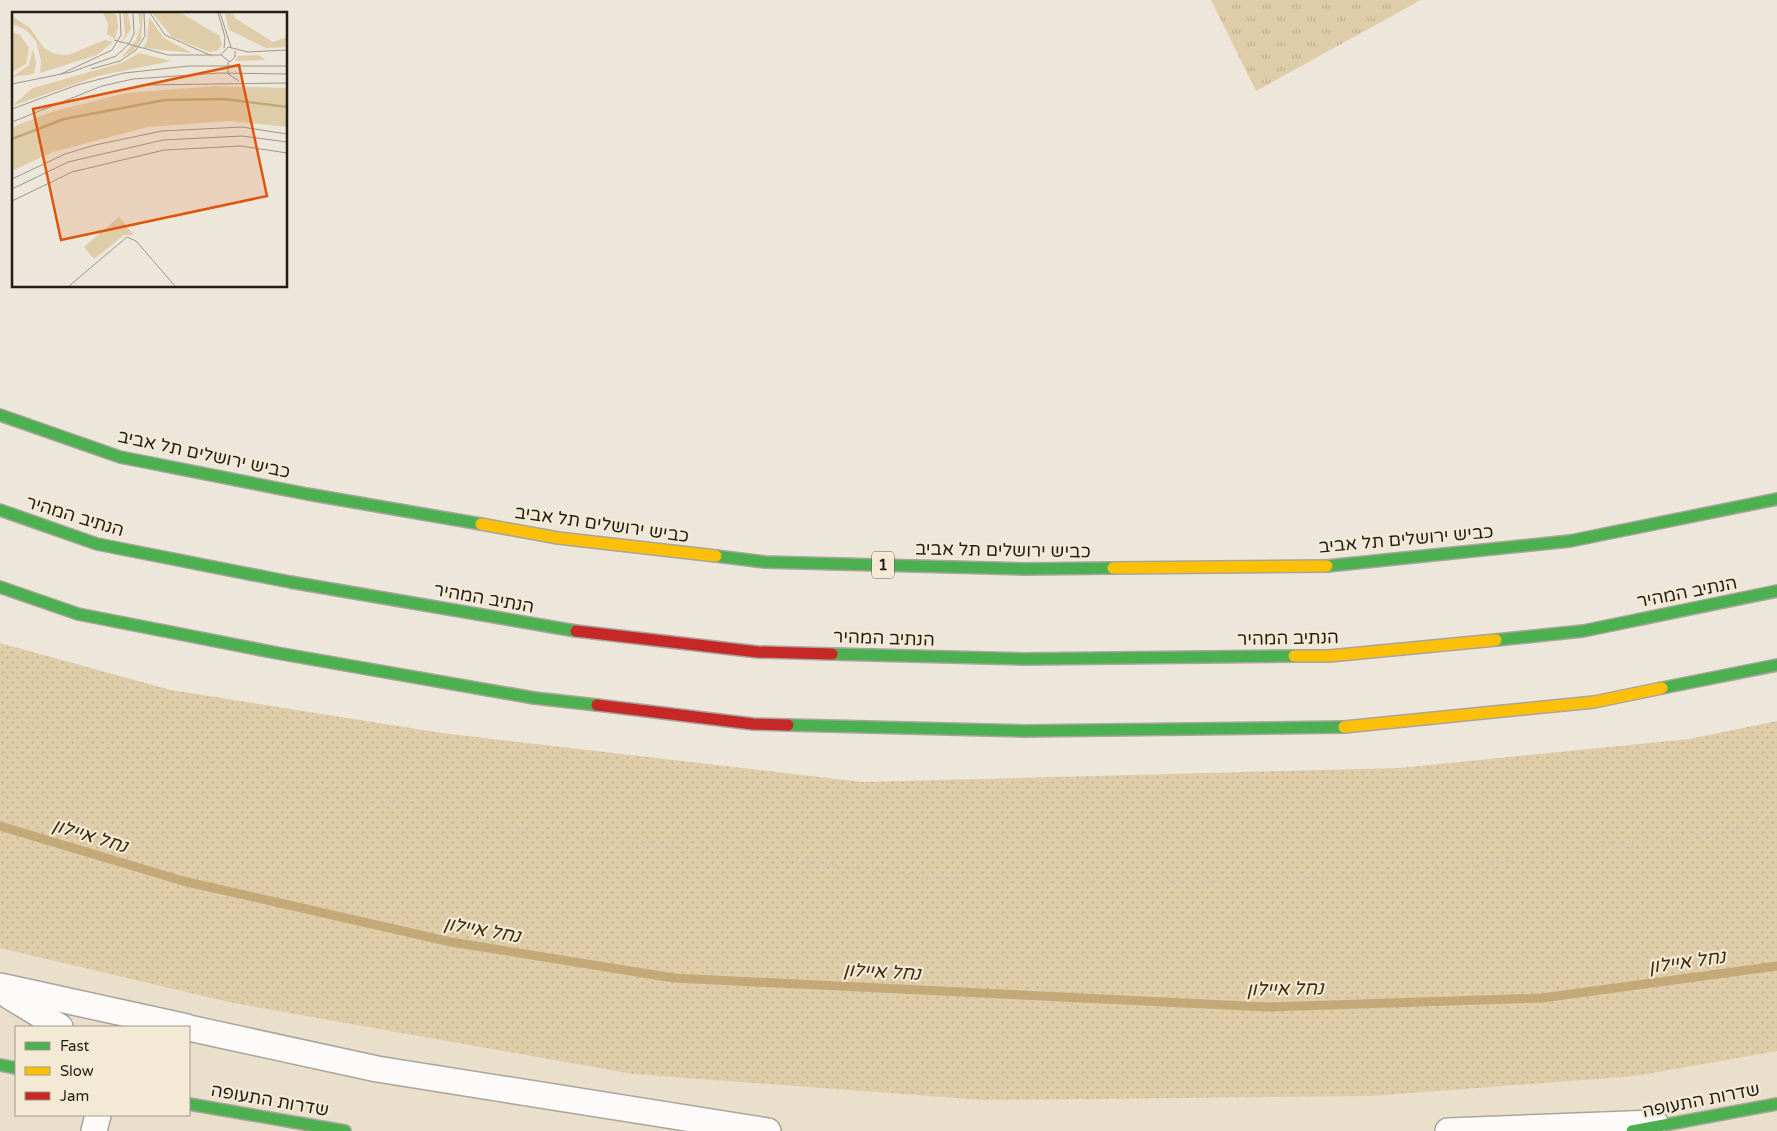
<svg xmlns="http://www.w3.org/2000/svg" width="1777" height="1131" viewBox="0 0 1777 1131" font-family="'Varela Round','Noto Sans Hebrew',sans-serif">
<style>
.built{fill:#eadfcb;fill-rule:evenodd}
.grass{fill:url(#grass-dots)}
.park{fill:url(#park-tufts)}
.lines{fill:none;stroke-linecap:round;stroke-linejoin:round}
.stream{stroke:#c2a977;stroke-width:9}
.street-casing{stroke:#a9a49c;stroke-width:28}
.fast-casing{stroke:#a9a49c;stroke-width:14}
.slow-casing{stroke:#a9a49c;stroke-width:14}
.jam-casing{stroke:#a9a49c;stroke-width:14}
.path{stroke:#cccac6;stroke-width:3;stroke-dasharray:1 4;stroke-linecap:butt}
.street{stroke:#fcfbfa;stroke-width:25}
.fast{stroke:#4caf50;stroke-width:11}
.slow{stroke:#ffc107;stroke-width:11}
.jam{stroke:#c62828;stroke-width:11}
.labels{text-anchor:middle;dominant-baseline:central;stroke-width:4.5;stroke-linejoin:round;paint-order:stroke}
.shield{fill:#f4e9d4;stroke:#615b4f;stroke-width:1}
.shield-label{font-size:16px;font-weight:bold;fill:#221e16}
.street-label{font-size:18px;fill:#221e16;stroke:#f4e9d4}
.water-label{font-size:19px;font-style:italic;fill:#3b2d0e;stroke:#f4e9d4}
.inset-river{fill:none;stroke:#c2a977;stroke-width:2.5}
.inset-road{fill:none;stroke:#9c978c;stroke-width:1}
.view{fill:#de560c;fill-opacity:0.15;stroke:#de560c;stroke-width:2.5}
.inset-edge{fill:none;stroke:#221e16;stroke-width:2.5}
</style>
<defs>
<pattern id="grass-dots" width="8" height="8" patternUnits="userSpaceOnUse" patternTransform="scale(1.25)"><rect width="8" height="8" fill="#dfcda9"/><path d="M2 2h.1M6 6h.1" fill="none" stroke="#bfb091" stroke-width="1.8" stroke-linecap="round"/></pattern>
<pattern id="park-tufts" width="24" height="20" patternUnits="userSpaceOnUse" patternTransform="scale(1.25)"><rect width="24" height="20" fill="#dfcda9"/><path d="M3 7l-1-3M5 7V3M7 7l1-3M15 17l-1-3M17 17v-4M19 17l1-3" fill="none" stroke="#bfb091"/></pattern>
</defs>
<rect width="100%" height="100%" fill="#ede7db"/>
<path class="built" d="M 0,872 L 1777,999 L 1777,1131 L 0,1131 ZM 16,1027 L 189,1027 L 189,1115 L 16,1115 Z"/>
<path class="grass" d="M 0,643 L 171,690 L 442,733 L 863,782 L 1399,768 L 1689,739 L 1777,721 L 1777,1051 L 1635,1076 L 1371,1096 L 984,1100 L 633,1074 L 233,1003 L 0,948 Z"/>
<path class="park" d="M 1211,0 L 1421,0 L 1256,91 Z"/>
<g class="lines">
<path class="stream" d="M 0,826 L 183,881 L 451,942 L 674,978 L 1267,1007 L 1542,998 L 1777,966"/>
<defs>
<path id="street" d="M 0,986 L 187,1027
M 9,996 L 60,1027
M 189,1028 L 377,1069 L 768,1131
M 94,1131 L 98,1115
M 1448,1131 L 1655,1123"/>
<path id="fast" d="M 0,415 L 120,457 L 307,494 L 481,524
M 0,510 L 97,544 L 290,582 L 576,631
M 716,556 L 765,562 L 1024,569 L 1113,568
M 1327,566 L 1570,541 L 1777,499
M 0,587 L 78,614 L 277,653 L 534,698 L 597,705
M 1496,640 L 1583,631 L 1777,591
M 832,654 L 1023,659 L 1294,656
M 1662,688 L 1777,665
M 788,725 L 1023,731 L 1344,727
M 0,1065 L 16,1068
M 189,1104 L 345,1131
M 1632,1131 L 1777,1104"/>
<path id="slow" d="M 481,524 L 558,538 L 716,556
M 1113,568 L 1327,566
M 1294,656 L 1329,656 L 1496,640
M 1344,727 L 1594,702 L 1662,688"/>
<path id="jam" d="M 576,631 L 758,652 L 832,654
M 597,705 L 753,724 L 788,725"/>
</defs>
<use href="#street" class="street-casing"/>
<use href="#fast" class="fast-casing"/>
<use href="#slow" class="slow-casing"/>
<use href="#jam" class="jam-casing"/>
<path class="path" d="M 0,713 L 49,732 L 515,829 L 949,879 L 1225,881 L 1434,871 L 1734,830 L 1777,820"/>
<use href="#street" class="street"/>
<use href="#fast" class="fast"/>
<use href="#slow" class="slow"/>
<use href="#jam" class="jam"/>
</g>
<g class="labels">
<rect class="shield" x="872" y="551.5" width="22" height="27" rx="4"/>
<g class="shield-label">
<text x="883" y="565">1</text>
</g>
<g class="street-label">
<text transform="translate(204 454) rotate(12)">כביש ירושלים תל אביב</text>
<text transform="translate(75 516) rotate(17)">הנתיב המהיר</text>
<text transform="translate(602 524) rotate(8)">כביש ירושלים תל אביב</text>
<text transform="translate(1406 539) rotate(-5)">כביש ירושלים תל אביב</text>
<text transform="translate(1003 550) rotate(1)">כביש ירושלים תל אביב</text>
<text transform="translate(1687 592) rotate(-11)">הנתיב המהיר</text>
<text transform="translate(484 598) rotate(10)">הנתיב המהיר</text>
<text transform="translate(884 638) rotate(2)">הנתיב המהיר</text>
<text transform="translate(1288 638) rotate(-1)">הנתיב המהיר</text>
<text transform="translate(270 1100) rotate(10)">שדרות התעופה</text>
<text transform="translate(1701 1100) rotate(-11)">שדרות התעופה</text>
</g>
<g class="water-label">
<text transform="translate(90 836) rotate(17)">נחל איילון</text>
<text transform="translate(482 930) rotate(10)">נחל איילון</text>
<text transform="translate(1687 962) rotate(-8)">נחל איילון</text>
<text transform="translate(882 972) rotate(3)">נחל איילון</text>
<text transform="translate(1285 989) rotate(-1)">נחל איילון</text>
</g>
</g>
<g transform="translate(12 12)">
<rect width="275" height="275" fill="#ede7db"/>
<path d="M 91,1 L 102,1 L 105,4 L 106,16 L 103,27 L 95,22 L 96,12 ZM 111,1 L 116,1 L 119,17 L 105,38 L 113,23 ZM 126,1 L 131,1 L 129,28 L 121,39 L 109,46 L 124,28 L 128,15 ZM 140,1 L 169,1 L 208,24 L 210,33 L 205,39 L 197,40 L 160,25 ZM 213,1 L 222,2 L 223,6 L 261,30 L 275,25 L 275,35 L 254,36 L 217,18 ZM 0,4 L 18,16 L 32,36 L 43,42 L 56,43 L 93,28 L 101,30 L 85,43 L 28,61 L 29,49 L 24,29 L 14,18 L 0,12 ZM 137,5 L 152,26 L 180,41 L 131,36 L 135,29 ZM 0,20 L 8,23 L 17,36 L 14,52 L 0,60 ZM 21,37 L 24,51 L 22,62 L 0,65 L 17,53 ZM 127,41 L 159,49 L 86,64 L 0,94 L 21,76 L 109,51 ZM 246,43 L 254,48 L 223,49 L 226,44 ZM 203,74 L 275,76 L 275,115 L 218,109 L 136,115 L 41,140 L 0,159 L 0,116 L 8,112 L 39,100 L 114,81 Z" fill="#dfcda9"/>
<path d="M 107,205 L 122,223 L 112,223 L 82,247 L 72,235 Z" fill="#dfcda9"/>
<path class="inset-river" d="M 0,127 L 52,107 L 153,88 L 212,87 L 275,95"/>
<path class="inset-road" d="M 138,1 L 153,23 L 200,44M 206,1 L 213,25 L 212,36M 208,1 L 219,35M 102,28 L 156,43 L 209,43M 209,43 L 216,35 L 236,40 L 275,38M 209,43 L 218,50 L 223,45 L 223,39M 216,50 L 216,62 L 227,69M 79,57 L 108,49 L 124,38 L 133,24 L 132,1M 49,62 L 100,38 L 109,23 L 108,1M 0,72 L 59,60 L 104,44 L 117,32 L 122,22 L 121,1M 54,90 L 131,73 L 275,71M 0,97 L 65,73 L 112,61 L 177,54 L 275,54M 0,110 L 90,74 L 121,67 L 208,61 L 275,62M 0,167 L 53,142 L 83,133 L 150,119 L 230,115 L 275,122M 0,177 L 56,150 L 151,128 L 230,124 L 275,130M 0,189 L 60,160 L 152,138 L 229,134 L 275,141M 57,274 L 115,225 L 124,229 L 163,274"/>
<path class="view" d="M 227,53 L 255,184 L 49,228 L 21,97 Z"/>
<rect width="275" height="275" class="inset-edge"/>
</g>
<rect x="15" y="1026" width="175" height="90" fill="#f4e9d4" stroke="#a09888"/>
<rect x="25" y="1042" width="25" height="8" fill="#4caf50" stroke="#a09888"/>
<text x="60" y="1051" font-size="15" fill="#221e16">Fast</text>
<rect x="25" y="1067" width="25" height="8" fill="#ffc107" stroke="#a09888"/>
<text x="60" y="1076" font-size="15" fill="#221e16">Slow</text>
<rect x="25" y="1092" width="25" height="8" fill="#c62828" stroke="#a09888"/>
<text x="60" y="1101" font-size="15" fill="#221e16">Jam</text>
</svg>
